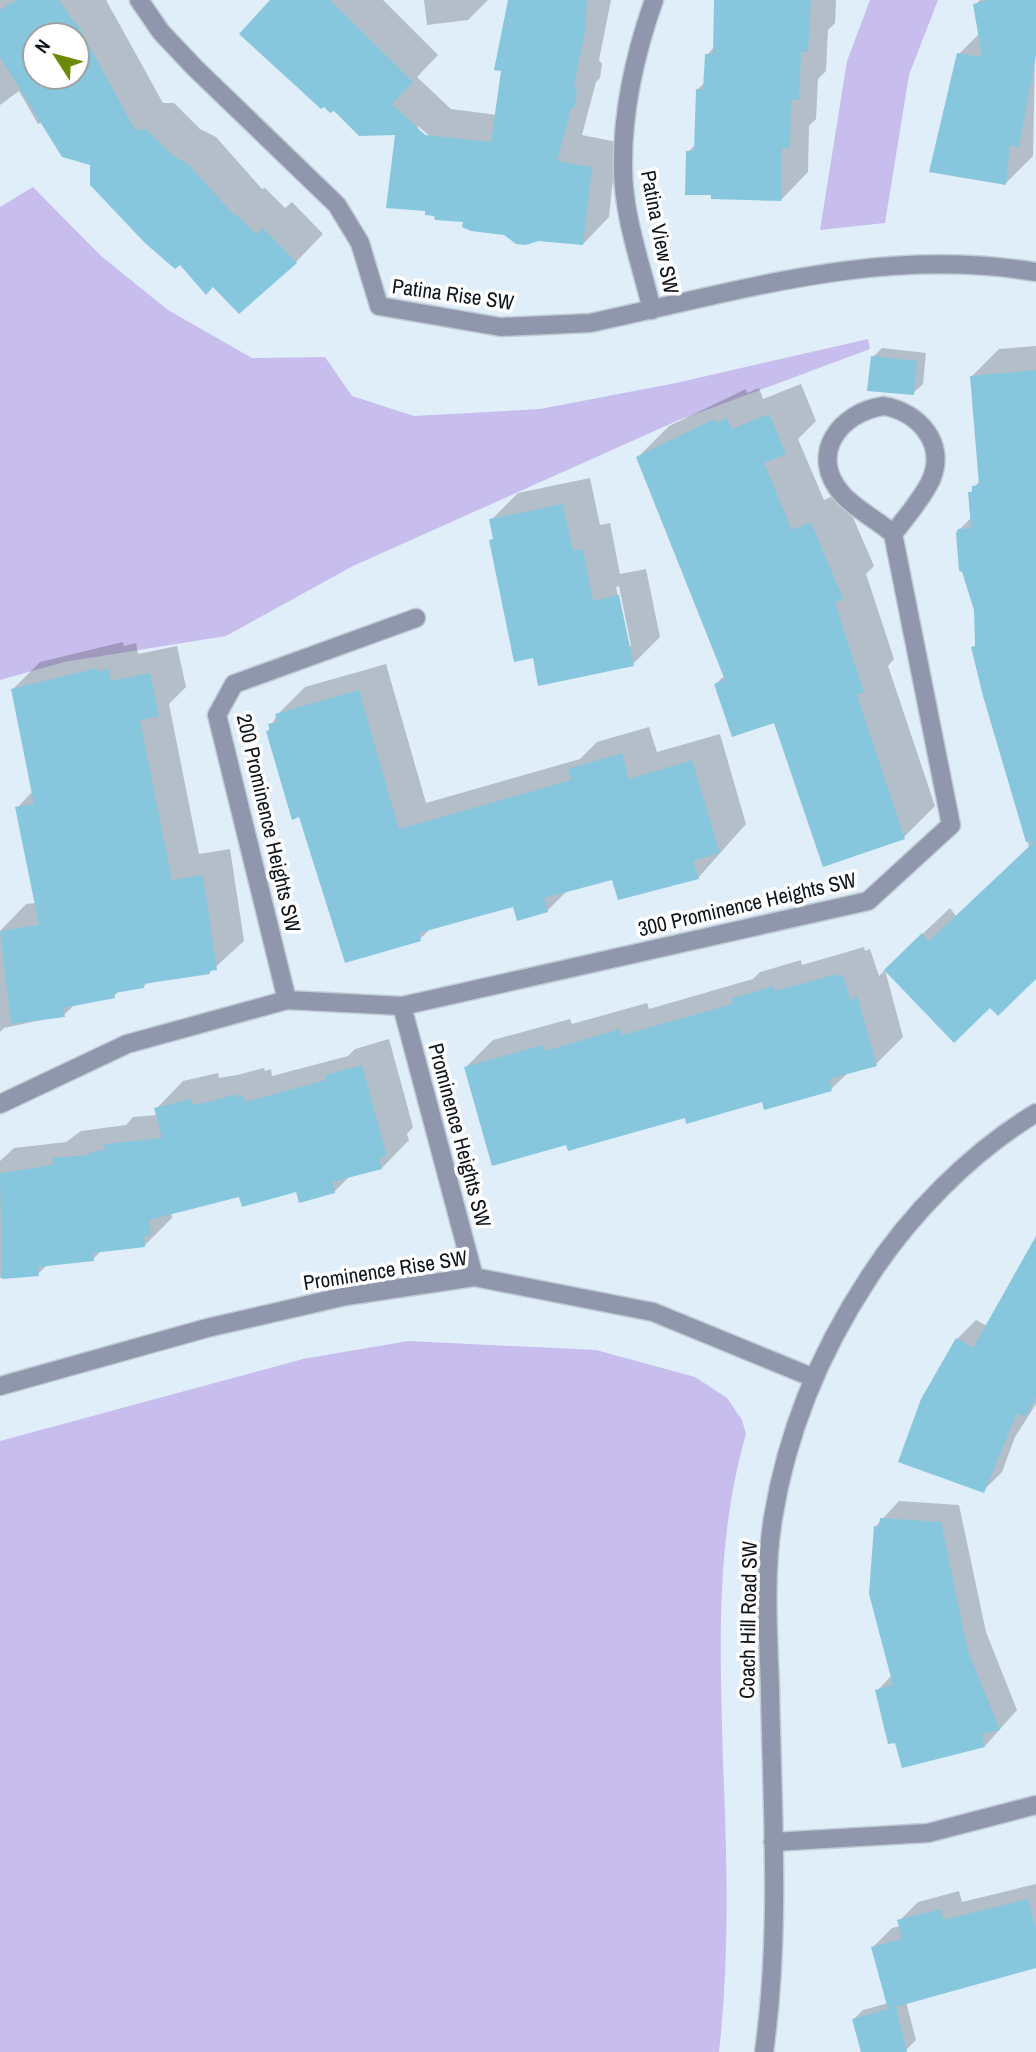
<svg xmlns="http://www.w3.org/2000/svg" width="1036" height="2052" viewBox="0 0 1036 2052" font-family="'Archivo Narrow',sans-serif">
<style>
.green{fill:#c8beed}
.shadow{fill:#0003;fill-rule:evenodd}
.building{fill:#87c7dd;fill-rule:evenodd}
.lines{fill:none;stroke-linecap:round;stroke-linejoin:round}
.minor-casing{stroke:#bfcbd6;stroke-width:21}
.minor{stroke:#9097ac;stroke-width:18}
.labels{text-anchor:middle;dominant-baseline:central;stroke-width:7;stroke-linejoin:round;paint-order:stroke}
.street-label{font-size:21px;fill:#0f1418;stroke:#fff}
</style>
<rect width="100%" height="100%" fill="#e0eefa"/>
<path class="green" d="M 870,0 L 938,0 L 909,75 L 885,223 L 820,230 L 847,61 Z
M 33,187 L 101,256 L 168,310 L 252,358 L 325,357 L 352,396 L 414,416 L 540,409 L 676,383 L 868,339 L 870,349 L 679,420 L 353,566 L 226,636 L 64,662 L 0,680 L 0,207 Z
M 408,1341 L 596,1350 L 695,1377 L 727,1398 L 742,1420 L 746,1434 C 715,1542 720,1650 723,1761 C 727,1858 730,1955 719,2052 L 0,2052 L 0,1441 L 303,1359 Z"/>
<path class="shadow" d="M 0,0 L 106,0 L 163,103 L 174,103 L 200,129 L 216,137 L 262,189 L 265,188 L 285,208 L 292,202 L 323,234 L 296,262 L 213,285 L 181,263 L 175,267 L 167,262 L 92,184 L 92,164 L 44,121 L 38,124 L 19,91 L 0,105 ZM 35,35 L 77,35 L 77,77 L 35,77 Z
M 273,0 L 383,0 L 438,55 L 417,77 L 451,109 L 497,115 L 510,0 L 611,0 L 599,60 L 602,64 L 600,78 L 596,82 L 582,135 L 617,142 L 609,217 L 583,244 L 505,234 L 465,221 L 397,133 ZM 418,126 L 433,139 L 430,142 L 418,130 Z
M 424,0 L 488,0 L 468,20 L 427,25 Z
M 716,0 L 836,0 L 835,23 L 828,30 L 826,71 L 818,79 L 816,119 L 809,126 L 808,172 L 781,200 L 688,152 L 696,144 L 697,90 L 705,82 L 707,55 L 715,46 Z
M 980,0 L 1036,0 L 1033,156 L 1006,183 L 959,54 L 980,33 L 975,5 Z
M 1036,346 L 1036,980 L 913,943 L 950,908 L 956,916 L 1029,847 L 973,647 L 977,644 L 975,610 L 959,530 L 972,517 L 970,493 L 980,480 L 972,376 L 999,349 Z
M 882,348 L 926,353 L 923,384 L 913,393 L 873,357 Z
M 801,384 L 816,421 L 798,439 L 824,500 L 842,492 L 874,566 L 866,574 L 894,659 L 888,666 L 935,806 L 904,837 L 775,720 L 716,684 L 725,675 L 638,457 L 669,426 L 746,389 L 747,393 L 759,388 L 763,399 Z
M 590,478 L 600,525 L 610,523 L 620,574 L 646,569 L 660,637 L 633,664 L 534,656 L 491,541 L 495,537 L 491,520 L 518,493 ZM 619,586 L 631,646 L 628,646 L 616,587 Z
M 123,642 L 124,646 L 136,643 L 138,654 L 177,646 L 186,687 L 169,704 L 199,854 L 230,849 L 244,941 L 209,973 L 148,982 L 143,987 L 120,990 L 114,996 L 74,1005 L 64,1015 L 4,1028 L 0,1032 L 0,931 L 26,904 L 36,903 L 17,808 L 33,791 L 13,689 L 40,662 Z
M 386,664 L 426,803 L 580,759 L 597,742 L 649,727 L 657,752 L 720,734 L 746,824 L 698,878 L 613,878 L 568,890 L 547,911 L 514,905 L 431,928 L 420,939 L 301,815 L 268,731 L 277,715 L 305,687 Z
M 864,947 L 865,951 L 870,949 L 879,976 L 885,970 L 903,1037 L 876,1064 L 849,1072 L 831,1089 L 763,1100 L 568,1143 L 466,1067 L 493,1040 L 570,1019 L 572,1024 L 647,1003 L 649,1009 L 753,979 L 760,972 L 801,960 L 802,965 Z
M 389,1039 L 413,1127 L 407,1134 L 409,1140 L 382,1168 L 350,1176 L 334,1192 L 297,1190 L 240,1195 L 171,1213 L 172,1218 L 145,1245 L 102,1250 L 93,1259 L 48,1264 L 38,1274 L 0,1278 L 0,1161 L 14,1148 L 66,1142 L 81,1131 L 126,1125 L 133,1117 L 157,1115 L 156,1109 L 183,1081 L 218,1073 L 219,1078 L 237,1075 L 264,1068 L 265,1071 L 271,1069 L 272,1076 L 348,1056 L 355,1049 Z
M 1036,1248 L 1036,1404 L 1015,1437 L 1002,1472 L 983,1491 L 957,1339 L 976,1320 L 987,1326 Z
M 899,1501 L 959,1505 L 986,1632 L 1017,1710 L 985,1746 L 877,1691 L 892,1675 L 876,1526 Z
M 1036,1884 L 1036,1966 L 906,2002 L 916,2040 L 906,2050 L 898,2052 L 862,2052 L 854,2019 L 863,2010 L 888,2003 L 873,1947 L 892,1928 L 900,1926 L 899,1921 L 918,1902 L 959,1891 L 962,1902 Z"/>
<path class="building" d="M 17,0 L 59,0 L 75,24 L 77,23 L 135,130 L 146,129 L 173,156 L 188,164 L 234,215 L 236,214 L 256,234 L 263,228 L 297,263 L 239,314 L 213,287 L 206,295 L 180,265 L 175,269 L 145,243 L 90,185 L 90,165 L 62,157 L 0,57 L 0,10 ZM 35,35 L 77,35 L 77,77 L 35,77 Z
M 270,0 L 330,0 L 413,82 L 392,104 L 425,135 L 491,142 L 501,71 L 494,70 L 508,0 L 587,0 L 585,32 L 574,86 L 577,91 L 575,106 L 571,109 L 557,161 L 592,167 L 583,245 L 538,241 L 526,245 L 516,244 L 504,235 L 471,231 L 462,227 L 463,222 L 435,220 L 434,216 L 425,215 L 425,211 L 386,208 L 395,135 L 359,136 L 334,111 L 330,113 L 324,107 L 321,109 L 239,34 Z
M 714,0 L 811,0 L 808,52 L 801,52 L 799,100 L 791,100 L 790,148 L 782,148 L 781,201 L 711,199 L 711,195 L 685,195 L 686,151 L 694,151 L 696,89 L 703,90 L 705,54 L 713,54 Z
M 989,0 L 1036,0 L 1036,55 L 1019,147 L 1010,145 L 1006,185 L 929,172 L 957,53 L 982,57 L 973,4 Z
M 871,356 L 917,361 L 914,395 L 867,391 Z
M 1036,370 L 1036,979 L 998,1016 L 990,1008 L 954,1043 L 884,970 L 922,933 L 928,942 L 1035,841 L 1026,842 L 983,696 L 971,647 L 975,646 L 974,610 L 962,572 L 959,571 L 956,533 L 958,529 L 971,528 L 968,492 L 972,492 L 972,486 L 979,485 L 970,376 Z
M 769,414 L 786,454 L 764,463 L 792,530 L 811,522 L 843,599 L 835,603 L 864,692 L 857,695 L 905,839 L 823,867 L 774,723 L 732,737 L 714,684 L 725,680 L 636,457 L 714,419 L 716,423 L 727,418 L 732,429 Z
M 563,504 L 573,551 L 583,549 L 593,601 L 619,595 L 634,666 L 538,686 L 533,658 L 514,662 L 489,540 L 493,539 L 489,519 Z
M 97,668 L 97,672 L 109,669 L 111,681 L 150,673 L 159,716 L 140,720 L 172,880 L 203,875 L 217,970 L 209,971 L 210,974 L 143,984 L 144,988 L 114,993 L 115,998 L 63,1008 L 65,1017 L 11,1024 L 0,931 L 39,925 L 15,807 L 34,804 L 11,689 Z
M 359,690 L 399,829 L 571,780 L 568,769 L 622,753 L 629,779 L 692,760 L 720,853 L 693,861 L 699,879 L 618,900 L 612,880 L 544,898 L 548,912 L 517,921 L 513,907 L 419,933 L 421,941 L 345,963 L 299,817 L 292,820 L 266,731 L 270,730 L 268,724 L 278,722 L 275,714 Z
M 837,974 L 838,977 L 843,975 L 851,1001 L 857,995 L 877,1066 L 829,1079 L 832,1091 L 764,1110 L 762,1102 L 686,1124 L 685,1118 L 568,1151 L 566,1145 L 492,1166 L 464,1067 L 543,1045 L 545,1051 L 620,1029 L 622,1035 L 733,1004 L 731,999 L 773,986 L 775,991 Z
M 362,1065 L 387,1156 L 379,1158 L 382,1169 L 332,1182 L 335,1193 L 299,1203 L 296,1192 L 242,1207 L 239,1197 L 149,1220 L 151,1235 L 144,1236 L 145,1247 L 93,1253 L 94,1261 L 38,1267 L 39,1276 L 2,1279 L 0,1173 L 53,1165 L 52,1158 L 89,1155 L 89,1152 L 105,1150 L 104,1144 L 162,1138 L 154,1108 L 191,1099 L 192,1105 L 208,1102 L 237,1094 L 238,1097 L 244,1095 L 245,1102 L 326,1080 L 325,1075 Z
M 1036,1236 L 1036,1398 L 1025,1417 L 1017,1413 L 984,1493 L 898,1462 L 921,1399 L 956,1338 L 973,1348 Z
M 880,1518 L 941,1522 L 968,1651 L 1000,1730 L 982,1734 L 985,1747 L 902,1768 L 895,1743 L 888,1744 L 875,1690 L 893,1685 L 869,1594 L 874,1526 L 879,1526 Z
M 1028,1899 L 1036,1929 L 1036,1968 L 888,2009 L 871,1947 L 902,1939 L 897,1920 L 941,1909 L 943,1920 Z
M 896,2007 L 907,2052 L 861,2052 L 852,2019 Z"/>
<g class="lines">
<defs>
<path id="minor" d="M 139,0 L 161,32 L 195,68 L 337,205 L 360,243 L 379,306 L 501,327 L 590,323 C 741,291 880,246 1036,272
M 652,310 C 641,264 623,215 623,168 C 622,110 635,54 654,0
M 884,406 C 918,412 947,443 931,480 C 922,499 906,517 893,534 C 878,520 856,510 842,494 C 808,455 839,412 884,406 Z
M 287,1000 L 217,715 L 234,684 L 416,618
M 402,1006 L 474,1277
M 0,1104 L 127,1044 L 287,1000 L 402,1006 L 868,901 L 951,825 L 893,534
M 0,1386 L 207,1328 L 346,1296 L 474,1277 L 653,1312 L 814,1378
M 773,1842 L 928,1833 L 1036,1805
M 764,2052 C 781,1931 772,1809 770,1687 C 768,1632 764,1574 773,1518 C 787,1432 820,1352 868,1279 C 908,1216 971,1152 1036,1113"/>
</defs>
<use href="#minor" class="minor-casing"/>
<use href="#minor" class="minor"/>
</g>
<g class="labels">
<g class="street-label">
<text transform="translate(660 232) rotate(79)">Patina View SW</text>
<text transform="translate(453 294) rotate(8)">Patina Rise SW</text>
<text transform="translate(269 823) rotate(77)">200 Prominence Heights SW</text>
<text transform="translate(747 904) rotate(-13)">300 Prominence Heights SW</text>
<text transform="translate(460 1135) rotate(75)">Prominence Heights SW</text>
<text transform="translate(385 1270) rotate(-9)">Prominence Rise SW</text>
<text transform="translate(748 1620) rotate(-89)">Coach Hill Road SW</text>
</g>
</g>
<g transform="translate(56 56) rotate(306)"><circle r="33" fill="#ffffff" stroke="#9fa1a3" stroke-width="2"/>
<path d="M0-5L12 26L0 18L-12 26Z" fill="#6d8a05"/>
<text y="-10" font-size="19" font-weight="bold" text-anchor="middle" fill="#0f1418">N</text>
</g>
</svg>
